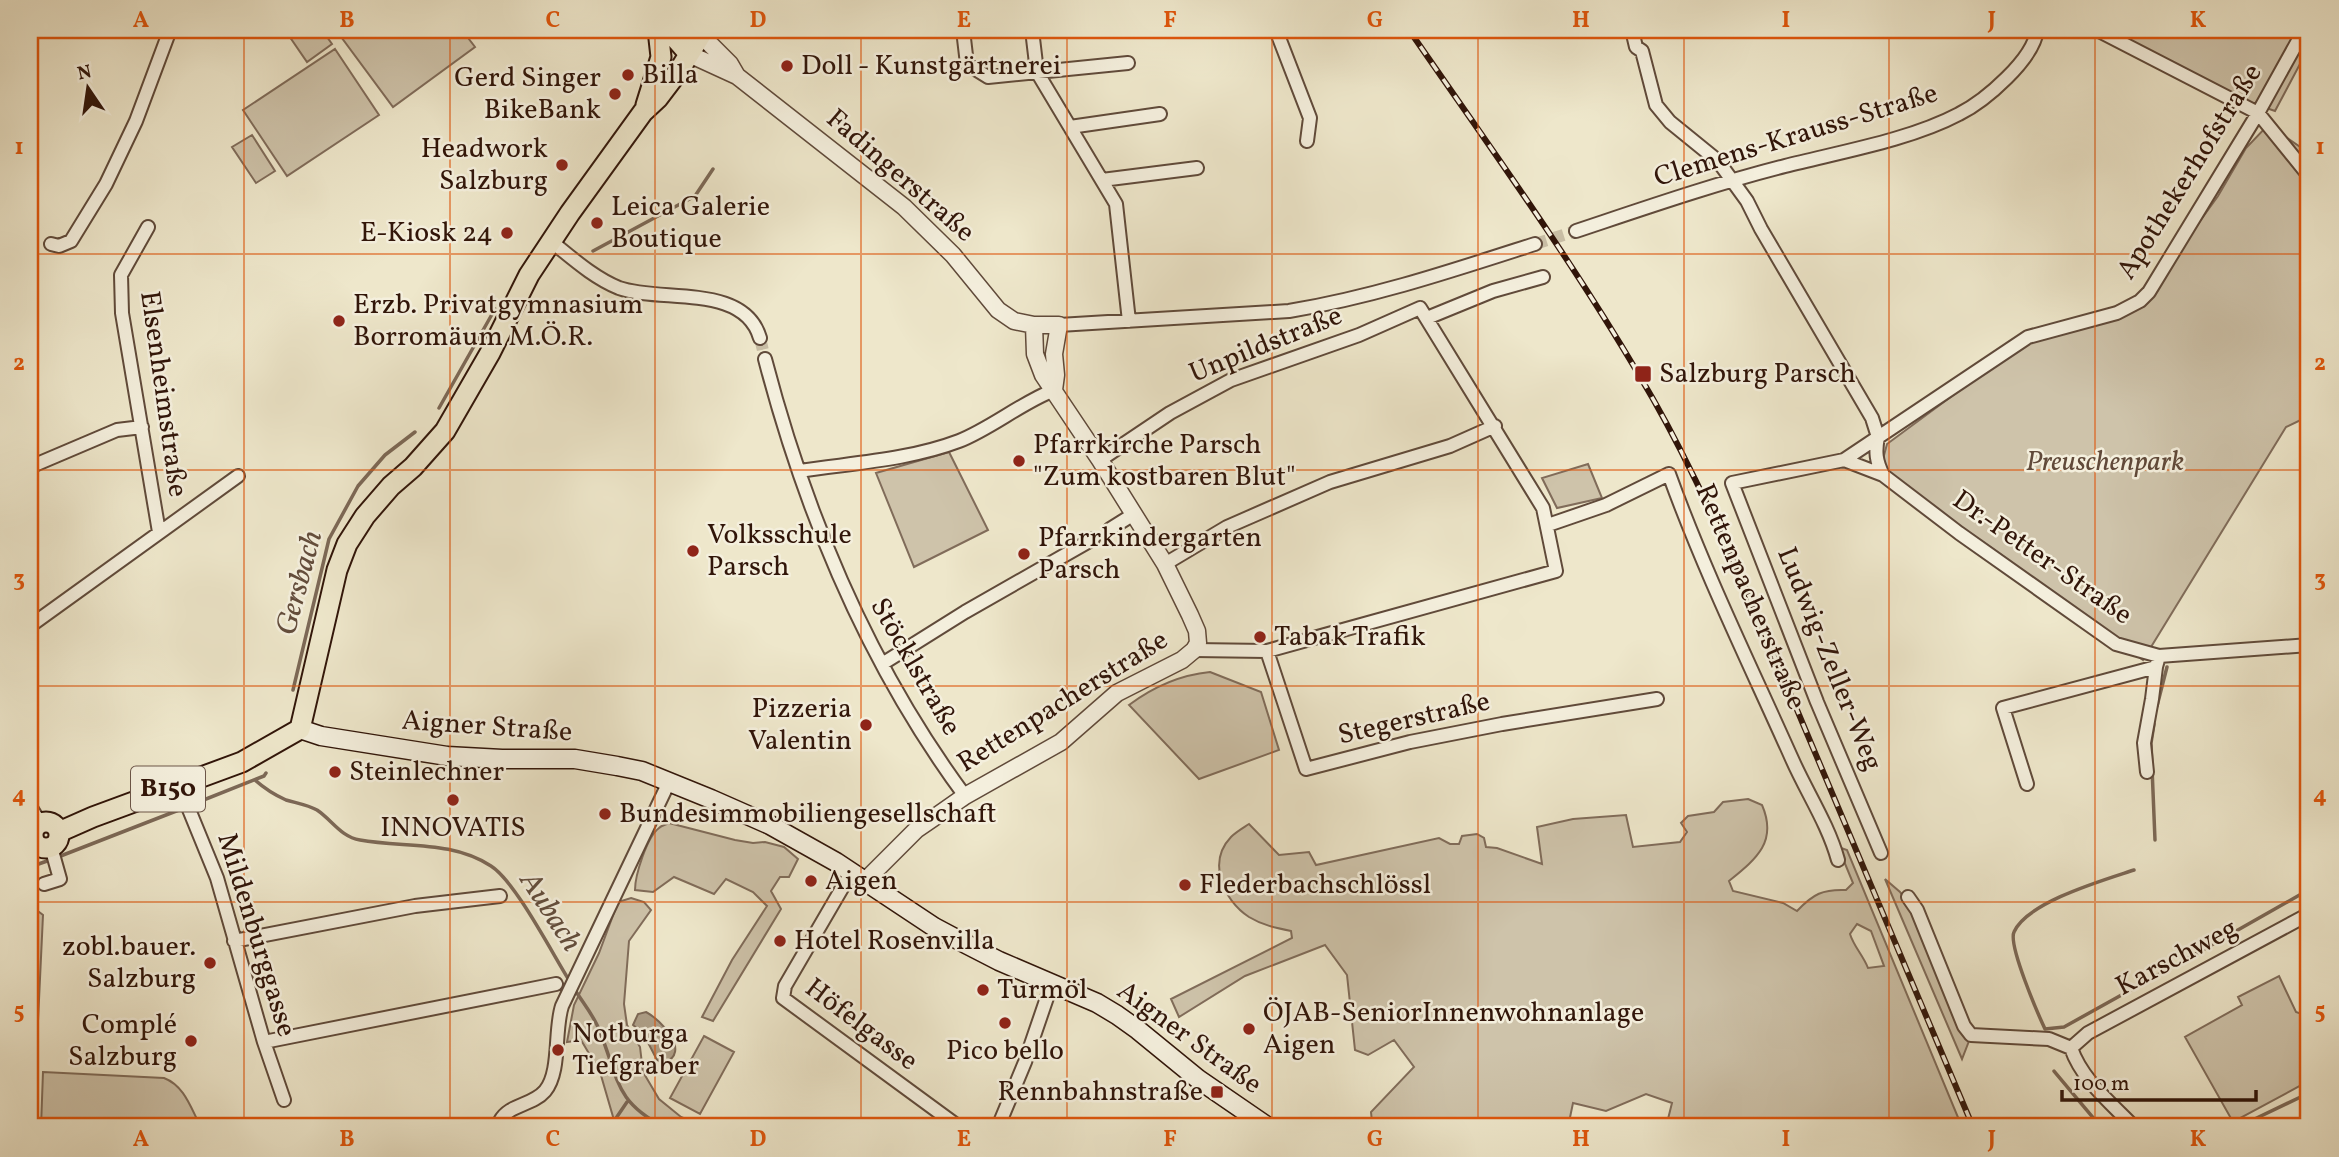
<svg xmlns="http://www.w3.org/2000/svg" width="2339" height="1157" viewBox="0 0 2339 1157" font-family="Vollkorn,serif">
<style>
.green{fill:#cec3aa;stroke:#806c5a;stroke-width:2;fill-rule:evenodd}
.water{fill:#aea089;stroke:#7c6856;stroke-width:2}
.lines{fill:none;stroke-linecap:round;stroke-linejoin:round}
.stream{stroke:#7c6856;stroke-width:3.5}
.minor-tunnel{stroke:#c8bda4;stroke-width:12;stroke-dasharray:12 6;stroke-linecap:butt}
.minor-casing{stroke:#604a3a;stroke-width:16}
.tertiary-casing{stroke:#604a3a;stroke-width:19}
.secondary-casing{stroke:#311509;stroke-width:21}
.primary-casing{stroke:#311509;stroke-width:23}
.minor{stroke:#f4efdd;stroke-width:12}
.tertiary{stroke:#f4efdd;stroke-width:16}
.secondary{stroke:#f4efdd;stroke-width:18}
.primary{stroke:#eee7cb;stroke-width:19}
.rail-casing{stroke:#311509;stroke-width:6}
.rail{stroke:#f4efdd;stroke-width:3.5;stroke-dasharray:10;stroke-linecap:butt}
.grid{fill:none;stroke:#df560c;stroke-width:2;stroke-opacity:0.55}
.poi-dot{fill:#8f2418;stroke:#f4efdd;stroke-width:2.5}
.labels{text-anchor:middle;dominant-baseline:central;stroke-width:5;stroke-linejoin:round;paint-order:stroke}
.shield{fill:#f4efdd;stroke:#6c5649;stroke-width:2}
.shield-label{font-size:26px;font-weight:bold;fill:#311509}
.poi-label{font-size:28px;fill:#311509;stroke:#f4efdd;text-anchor:start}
.street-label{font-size:28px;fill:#311509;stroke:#f4efdd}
.park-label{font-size:28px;font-style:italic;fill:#604939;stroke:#f4efdd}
.water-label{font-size:30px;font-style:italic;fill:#634d3c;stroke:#f4efdd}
.neatline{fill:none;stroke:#df560c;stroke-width:2.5}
.grid-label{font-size:23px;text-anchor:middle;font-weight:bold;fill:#df560c}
</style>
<rect width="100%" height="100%" fill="#eee7cb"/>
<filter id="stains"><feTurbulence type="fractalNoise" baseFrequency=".00286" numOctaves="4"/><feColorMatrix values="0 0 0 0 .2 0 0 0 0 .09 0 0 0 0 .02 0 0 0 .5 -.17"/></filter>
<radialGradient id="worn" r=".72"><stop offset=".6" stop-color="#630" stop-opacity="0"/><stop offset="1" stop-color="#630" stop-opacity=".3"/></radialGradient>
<path class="green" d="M 285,30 L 322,30 L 332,44 L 307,62 Z
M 336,30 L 462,30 L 475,47 L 393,107 Z
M 2084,30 L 2309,30 L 2309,47 L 2275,111 L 2176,77 Z
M 335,49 L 379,115 L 287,176 L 243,110 Z
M 2268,125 L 2309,153 L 2309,416 L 2286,427 L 2143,660 L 1996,551 L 1890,478 L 1882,463 L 1887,444 L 1956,393 L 1993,359 L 2149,292 L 2218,196 L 2246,148 Z
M 252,135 L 275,171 L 256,183 L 232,147 Z
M 949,452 L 988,530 L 914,567 L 876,473 Z
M 1588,464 L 1602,498 L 1557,508 L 1542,478 Z
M 1210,672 L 1261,692 L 1279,750 L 1199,779 L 1129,705 C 1153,687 1180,675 1210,672 Z
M 1748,799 L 1762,805 C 1778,842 1756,859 1729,881 L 1733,891 L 1783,903 L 1797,911 C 1813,894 1823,889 1846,890 L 1853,883 L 1841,854 L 1841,848 L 1847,850 L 1962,1127 L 1666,1127 L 1672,1103 L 1646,1094 L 1606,1111 L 1573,1103 L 1568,1127 L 1390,1127 L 1372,1122 L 1371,1112 L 1414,1067 L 1394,1040 L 1368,1055 L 1355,1050 L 1347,975 L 1325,945 L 1245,976 L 1179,1017 L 1171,999 L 1292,938 L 1291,931 C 1276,928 1262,925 1249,917 C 1223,900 1207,862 1231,837 C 1236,832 1243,828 1249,824 L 1279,855 L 1309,852 L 1316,865 L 1439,838 L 1450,844 L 1459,844 L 1462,836 L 1477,834 L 1484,838 L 1486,847 L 1497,848 L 1542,864 L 1537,827 L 1573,819 L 1626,815 L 1633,847 L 1680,842 L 1687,832 L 1681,823 L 1688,816 L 1714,812 L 1723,802 ZM 1857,924 L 1871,931 L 1884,966 L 1868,968 C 1863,955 1854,947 1850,934 Z
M 669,823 L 735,840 L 753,843 L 765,842 L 784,847 L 798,859 L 789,877 L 780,877 L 771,891 L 781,909 L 713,1021 L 702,1017 L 732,960 L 767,906 L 753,892 L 726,879 L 714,894 L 674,877 L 653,892 L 635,890 C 635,875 647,837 659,828 C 662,825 666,825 669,823 Z
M 1885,879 L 1900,892 L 1911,908 L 1961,1032 L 1969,1041 L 1962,1059 Z
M 631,898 L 644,902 L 651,910 L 629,941 L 624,1004 L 627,1025 L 640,1047 L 643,1072 L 659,1099 L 681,1117 L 705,1127 L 616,1127 L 600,1072 L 581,1040 L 567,1042 L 574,1005 L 599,953 L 618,902 Z
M 30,905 L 43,915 L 33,1127 L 30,1127 Z
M 2279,976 L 2296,1012 L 2304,1015 L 2309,1013 L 2309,1081 L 2233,1122 L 2185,1037 L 2242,1005 L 2238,997 Z
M 704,1036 L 734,1052 L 700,1114 L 670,1098 Z
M 43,1072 L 164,1078 C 185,1086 191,1109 201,1127 L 41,1127 Z"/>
<path class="water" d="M 646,1012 C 661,1020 692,1052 664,1063 L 657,1060 L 643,1033 L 633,1025 L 638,1014 Z"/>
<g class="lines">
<path class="stream" d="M 593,251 L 695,196 L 713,169
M 439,408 L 495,309
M 293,690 L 329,539 L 358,486 L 385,455 L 415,432
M 2157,706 L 2167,667
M 2154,724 L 2151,743 L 2155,840
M 255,780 C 264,788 275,795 286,800 C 296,803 308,805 317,810 C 332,820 341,837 360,840 C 404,848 451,840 491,866 C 515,881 552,953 569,980
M 191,805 L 264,776 L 266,773
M 58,857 L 184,808
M 30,867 L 50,860
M 2134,870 C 2104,880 2027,902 2014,932 C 2008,945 2038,1014 2045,1029 L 2064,1027 L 2170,968
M 2178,964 L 2303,893
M 575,990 C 583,1003 595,1017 600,1032 C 619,1079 614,1101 664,1127
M 2054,1071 L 2101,1127
M 610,1127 L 627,1102
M 2238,1127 L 2309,1093"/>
<path class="minor-tunnel" d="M 1535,244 L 1576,231
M 760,338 L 765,359"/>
<defs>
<path id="minor" d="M 963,30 L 967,64 L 988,77 L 1128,63
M 1032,30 L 1037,72 L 1116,204 L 1129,321
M 1276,30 L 1310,118 L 1307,141
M 1632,30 L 1636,47 L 1642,51 L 1656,105 L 1670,122 L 1718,161 L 1747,201 L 1761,229 L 1872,418 L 1878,437
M 2097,30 L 2258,113 L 2309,176
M 1070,127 L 1160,114
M 1102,180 L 1197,168
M 148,227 L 121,275 L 122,313 L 159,532
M 1576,231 C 1645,208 1714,184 1785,166 C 1840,152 1910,140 1959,114 C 1985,101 2034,59 2037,30
M 552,242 C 572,258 594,278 619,288 C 661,303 744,283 760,338
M 51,244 L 59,246 L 71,241 L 106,184 L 136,121 L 170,30
M 1427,318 L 1493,291 L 1543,277
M 1059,325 L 1289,311 C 1374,297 1454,270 1535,244
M 765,359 C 806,516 868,665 965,796
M 1878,437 C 1875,452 1876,461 1883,475
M 1100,460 L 1170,413 L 1231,380 L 1359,335 L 1420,308 L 1543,508 L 1556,571 L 1267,651 L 1194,650
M 1844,460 L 2028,337 L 2117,313 L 2140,301 L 2149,292 L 2258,113 L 2304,30
M 30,467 L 117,430 L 142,427
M 800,471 C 852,463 909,460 959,441 C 990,429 1021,403 1054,390
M 1548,525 L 1606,505 L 1669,474 C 1704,571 1750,665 1792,759 C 1807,793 1828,824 1838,860
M 1110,529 L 1134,514
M 1165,564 L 1227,527 L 1330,482 L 1450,446 L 1495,426
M 30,626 L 238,476
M 1267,651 L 1306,769 L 1410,742 L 1502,724 L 1657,699
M 882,664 L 965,612 L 1093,539
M 2147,772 L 2144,743 L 2152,699 L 2156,667
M 2027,784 L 2003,708 L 2156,667 L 2159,656
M 179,785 L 217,878 L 264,1042 L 284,1100
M 30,806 L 40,823
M 1881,853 L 1817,702 L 1732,483 L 1844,460 L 1883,475 L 1959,533 L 2116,644 L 2159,656 L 2309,645
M 852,871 L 785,986 L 783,998 L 959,1127
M 44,884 L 60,879 L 51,847
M 1908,897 L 1917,910 L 1964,1026 L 1971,1035 L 2049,1039 L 2071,1048 C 2082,1080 2111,1103 2134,1127
M 234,941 L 415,906 L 500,896
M 264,1042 L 556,984
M 2071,1048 L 2088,1033 L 2309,914
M 500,1121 C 509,1104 532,1106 545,1091 C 561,1072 554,1030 562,1006 L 669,782
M 998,1127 L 1025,1062 L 1052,983"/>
<path id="tertiary" d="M 701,35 L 730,64 L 737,76
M 689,54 L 737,76 L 904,207 L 953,255 L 998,310 L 1014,321 L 1034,325 L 1059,325 L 1054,354 L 1056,375 L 1054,390
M 866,880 L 916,830 L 935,817 L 965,796 L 1061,742 L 1117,693 L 1182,660 L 1194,650 L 1198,643 L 1197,631 L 1190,615 L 1165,564 L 1100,460 L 1043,375 L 1035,354 L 1034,325"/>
<path id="secondary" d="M 300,729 L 321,736 L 447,756 L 502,759 L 575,759 L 617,766 L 642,771 L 711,799 L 770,825 L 836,862 L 934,927 L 966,944 L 999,961 L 1097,1003 L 1117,1015 L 1138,1030 L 1198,1079 L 1268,1127"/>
<path id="primary" d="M 668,30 L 689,54
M 646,105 L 661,57 L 658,30
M33 835a13 13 0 1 1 26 0a13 13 0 1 1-26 0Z
M 59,832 L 93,817 L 242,762 L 300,729 L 337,570 L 347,544 L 365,516 L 391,486 L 413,467 L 445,431 L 490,353 L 529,275 L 570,213 L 643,112 L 658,98 L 680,69 L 701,35 L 701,30"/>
</defs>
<use href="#minor" class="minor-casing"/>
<use href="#tertiary" class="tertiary-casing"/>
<use href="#secondary" class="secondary-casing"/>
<use href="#primary" class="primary-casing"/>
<use href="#minor" class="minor"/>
<use href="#tertiary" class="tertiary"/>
<use href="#secondary" class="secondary"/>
<use href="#primary" class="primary"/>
<defs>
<path id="rail" d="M 1409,30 C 1487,143 1569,256 1639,375 C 1680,443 1713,516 1746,589 L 1973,1127"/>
</defs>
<use href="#rail" class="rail-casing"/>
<use href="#rail" class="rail"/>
</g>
<path class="grid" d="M 244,30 L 244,1127M 450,30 L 450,1127M 655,30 L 655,1127M 861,30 L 861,1127M 1067,30 L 1067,1127M 1272,30 L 1272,1127M 1478,30 L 1478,1127M 1684,30 L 1684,1127M 1889,30 L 1889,1127M 2095,30 L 2095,1127M 30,254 L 2309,254M 30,470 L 2309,470M 30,686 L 2309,686M 30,902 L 2309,902"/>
<g class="poi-dot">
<circle cx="787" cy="66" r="7"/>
<circle cx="628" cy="75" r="7"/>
<circle cx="615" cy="94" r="7"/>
<circle cx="562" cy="165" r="7"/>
<circle cx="597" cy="223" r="7"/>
<circle cx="507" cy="233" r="7"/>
<circle cx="339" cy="321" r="7"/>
<rect x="1634" y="365" width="18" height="18" rx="3.5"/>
<circle cx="1019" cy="461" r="7"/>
<circle cx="693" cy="551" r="7"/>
<circle cx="1024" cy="554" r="7"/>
<circle cx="1260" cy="637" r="7"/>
<circle cx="866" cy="725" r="7"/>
<circle cx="335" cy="772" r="7"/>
<circle cx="453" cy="800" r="7"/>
<circle cx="605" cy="814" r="7"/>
<circle cx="811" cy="881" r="7"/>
<circle cx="1185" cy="885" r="7"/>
<circle cx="780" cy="941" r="7"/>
<circle cx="210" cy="963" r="7"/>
<circle cx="983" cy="990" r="7"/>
<circle cx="1005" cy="1023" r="7"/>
<circle cx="1249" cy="1029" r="7"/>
<circle cx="191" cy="1041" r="7"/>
<circle cx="558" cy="1050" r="7"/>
<rect x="1210" y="1085" width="14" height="14" rx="3.5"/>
</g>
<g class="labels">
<rect class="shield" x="131" y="766.5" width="74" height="45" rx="5"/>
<g class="shield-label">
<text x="168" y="789">B150</text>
</g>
<g class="poi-label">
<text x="801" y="66">Doll - Kunstgärtnerei</text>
<text x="642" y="75">Billa</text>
<text x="601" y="78" text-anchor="end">Gerd Singer<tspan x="601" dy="32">BikeBank</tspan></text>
<text x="548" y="149" text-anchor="end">Headwork<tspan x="548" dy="32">Salzburg</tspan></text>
<text x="611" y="207">Leica Galerie<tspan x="611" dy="32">Boutique</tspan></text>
<text x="493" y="233" text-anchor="end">E-Kiosk 24</text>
<text x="353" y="305">Erzb. Privatgymnasium<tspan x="353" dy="32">Borromäum M.Ö.R.</tspan></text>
<text x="1659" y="374">Salzburg Parsch</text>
<text x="1033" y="445">Pfarrkirche Parsch<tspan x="1033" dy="32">"Zum kostbaren Blut"</tspan></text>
<text x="707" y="535">Volksschule<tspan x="707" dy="32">Parsch</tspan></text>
<text x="1038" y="538">Pfarrkindergarten<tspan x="1038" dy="32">Parsch</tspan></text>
<text x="1274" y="637">Tabak Trafik</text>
<text x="852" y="709" text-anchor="end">Pizzeria<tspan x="852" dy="32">Valentin</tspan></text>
<text x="349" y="772">Steinlechner</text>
<text x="619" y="814">Bundesimmobiliengesellschaft</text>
<text x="453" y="828" text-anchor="middle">INNOVATIS</text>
<text x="825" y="881">Aigen</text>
<text x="1199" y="885">Flederbachschlössl</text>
<text x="794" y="941">Hotel Rosenvilla</text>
<text x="196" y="947" text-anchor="end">zobl.bauer.<tspan x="196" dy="32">Salzburg</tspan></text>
<text x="997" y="990">Turmöl</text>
<text x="1263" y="1013">ÖJAB-SeniorInnenwohnanlage<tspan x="1263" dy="32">Aigen</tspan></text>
<text x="177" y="1025" text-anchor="end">Complé<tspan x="177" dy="32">Salzburg</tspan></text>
<text x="572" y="1034">Notburga<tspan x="572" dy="32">Tiefgraber</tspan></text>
<text x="1005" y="1051" text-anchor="middle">Pico bello</text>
<text x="1203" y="1092" text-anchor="end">Rennbahnstraße</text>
</g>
<g class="street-label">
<text transform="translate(1796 136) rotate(-17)">Clemens-Krauss-Straße</text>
<text transform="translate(2190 172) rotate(-58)">Apothekerhofstraße</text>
<text transform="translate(900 176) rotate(41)">Fadingerstraße</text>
<text transform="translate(1266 345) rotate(-22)">Unpildstraße</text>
<text transform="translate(163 394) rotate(82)">Elsenheimstraße</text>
<text transform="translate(2042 558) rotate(35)">Dr.-Petter-Straße</text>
<text transform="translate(1750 597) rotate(67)">Rettenpacherstraße</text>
<text transform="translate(1829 659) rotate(68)">Ludwig-Zeller-Weg</text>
<text transform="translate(915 667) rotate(60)">Stöcklstraße</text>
<text transform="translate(1063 702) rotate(-32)">Rettenpacherstraße</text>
<text transform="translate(1414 719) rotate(-13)">Stegerstraße</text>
<text transform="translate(487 727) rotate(4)">Aigner Straße</text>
<text transform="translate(256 935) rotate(73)">Mildenburggasse</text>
<text transform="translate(2177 958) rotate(-28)">Karschweg</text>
<text transform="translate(861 1025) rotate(37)">Höfelgasse</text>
<text transform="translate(1189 1038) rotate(36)">Aigner Straße</text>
</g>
<g class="park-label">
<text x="2105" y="462">Preuschenpark</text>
</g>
<g class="water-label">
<text transform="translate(300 583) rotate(-75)">Gersbach</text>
<text transform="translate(550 912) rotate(57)">Aubach</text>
</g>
</g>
<rect width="2339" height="1157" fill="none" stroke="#eee7cb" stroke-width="77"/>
<g transform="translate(88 88) rotate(347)" stroke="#f4efdd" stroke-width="5" paint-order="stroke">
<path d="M0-5L12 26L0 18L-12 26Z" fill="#311509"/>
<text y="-10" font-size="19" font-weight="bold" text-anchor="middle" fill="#311509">N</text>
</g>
<path d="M2062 1090v10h194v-10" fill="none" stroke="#311509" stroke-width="3.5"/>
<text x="2073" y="1090" font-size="21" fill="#311509" stroke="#f4efdd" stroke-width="5" paint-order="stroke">100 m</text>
<rect x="38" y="38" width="2262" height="1080" class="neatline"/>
<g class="grid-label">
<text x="141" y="27">A</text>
<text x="347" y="27">B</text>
<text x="553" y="27">C</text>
<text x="758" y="27">D</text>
<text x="964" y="27">E</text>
<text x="1170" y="27">F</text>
<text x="1375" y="27">G</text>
<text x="1581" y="27">H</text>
<text x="1786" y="27">I</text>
<text x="1992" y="27">J</text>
<text x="2198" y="27">K</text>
<text x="19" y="154">1</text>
<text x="2320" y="154">1</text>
<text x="19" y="370">2</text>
<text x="2320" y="370">2</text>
<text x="19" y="586">3</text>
<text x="2320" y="586">3</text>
<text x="19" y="802">4</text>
<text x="2320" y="802">4</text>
<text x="19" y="1018">5</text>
<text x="2320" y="1018">5</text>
<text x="141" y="1146">A</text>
<text x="347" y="1146">B</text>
<text x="553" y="1146">C</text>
<text x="758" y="1146">D</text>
<text x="964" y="1146">E</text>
<text x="1170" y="1146">F</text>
<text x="1375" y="1146">G</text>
<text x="1581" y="1146">H</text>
<text x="1786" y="1146">I</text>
<text x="1992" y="1146">J</text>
<text x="2198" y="1146">K</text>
</g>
<rect width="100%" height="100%" filter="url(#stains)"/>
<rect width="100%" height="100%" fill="url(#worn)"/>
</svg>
